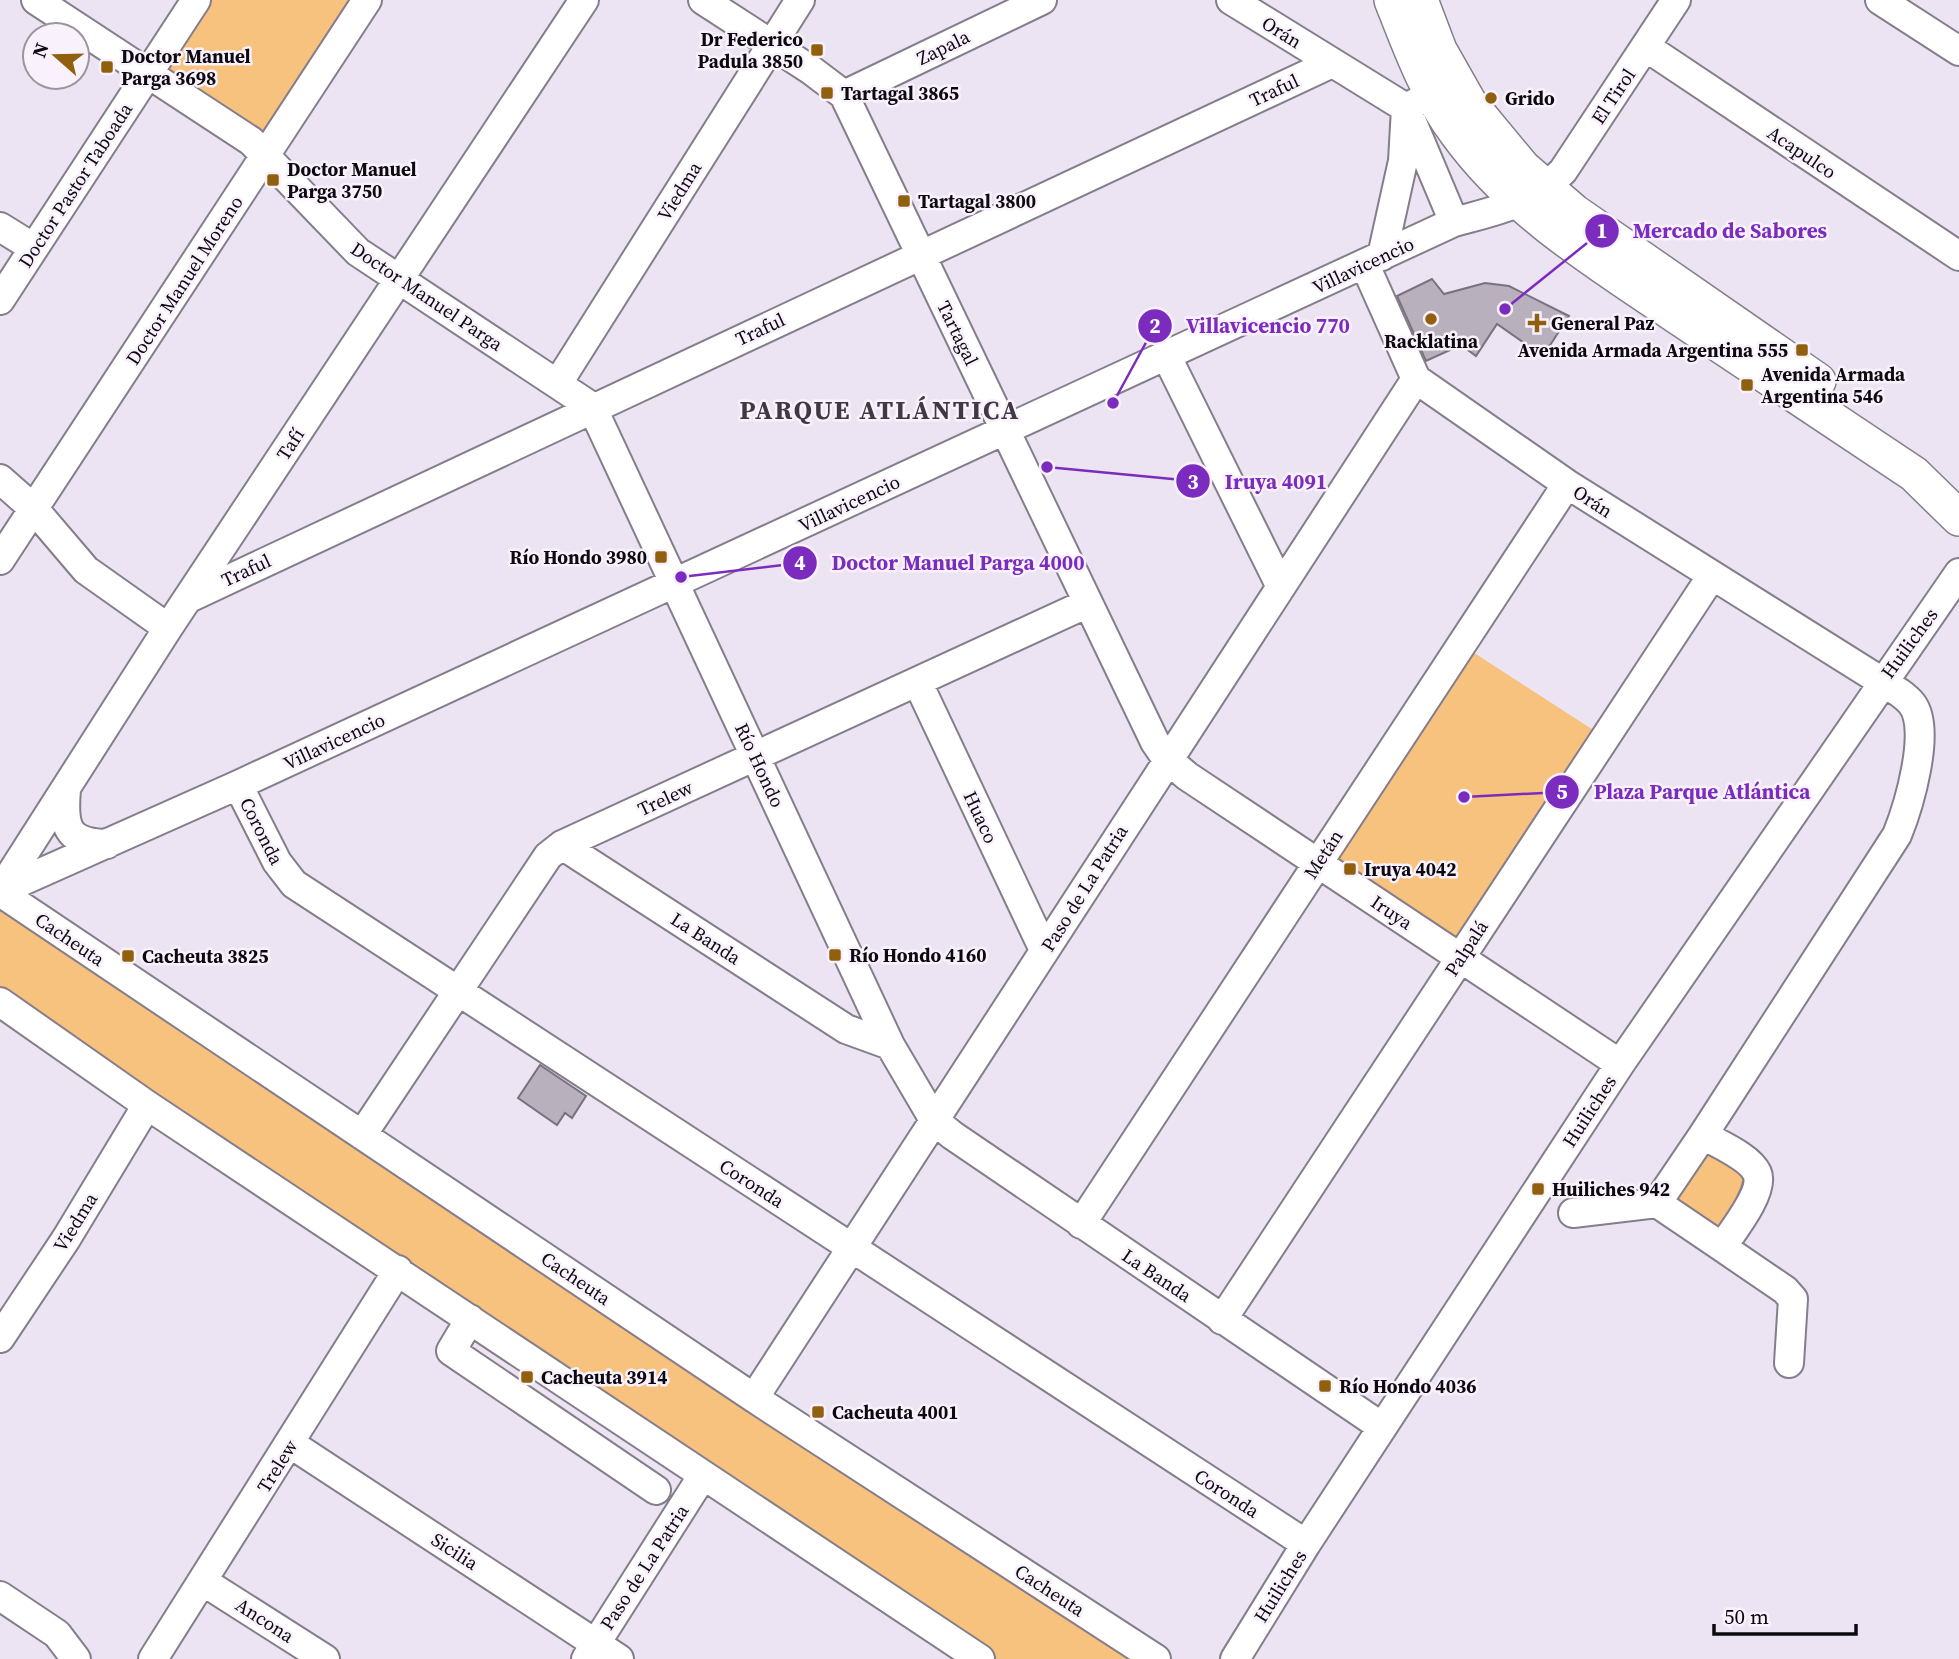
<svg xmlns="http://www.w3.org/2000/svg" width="1959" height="1659" viewBox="0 0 1959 1659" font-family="'Source Serif 4',serif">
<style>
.green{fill:#f7c17e}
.building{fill:#b9b0be;stroke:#79717e;stroke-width:2}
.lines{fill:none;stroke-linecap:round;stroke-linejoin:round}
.minor-casing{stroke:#857d8b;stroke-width:32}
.major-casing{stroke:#857d8b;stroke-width:38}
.minor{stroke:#fff;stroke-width:28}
.major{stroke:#fff;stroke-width:35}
.poi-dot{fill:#91600f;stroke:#f9f2fd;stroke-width:2.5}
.labels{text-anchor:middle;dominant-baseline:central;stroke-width:5;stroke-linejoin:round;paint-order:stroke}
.street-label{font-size:19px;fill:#0d0a0f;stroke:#f9f2fd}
.poi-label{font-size:19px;font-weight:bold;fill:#0d0a0f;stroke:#f9f2fd;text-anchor:start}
.district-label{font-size:26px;font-weight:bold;letter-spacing:2px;fill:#3f3944;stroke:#f9f2fd}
.leader{fill:none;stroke:#7b2cbf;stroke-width:2.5}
.callout-dot{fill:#7b2cbf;stroke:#f9f2fd;stroke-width:2.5}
.mark-label{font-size:21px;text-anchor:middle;font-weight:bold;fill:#fff}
.callout-label{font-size:21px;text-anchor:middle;font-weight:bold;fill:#7b2cbf;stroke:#f9f2fd;stroke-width:5;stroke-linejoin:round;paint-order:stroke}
</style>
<rect width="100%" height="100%" fill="#ece4f2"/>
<path class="green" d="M 204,0 L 357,0 L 267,142 L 157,71 Z
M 1465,647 L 1601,735 L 1459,950 L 1327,859 Z
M 0,892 L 1156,1659 L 980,1659 L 0,1002 Z
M 1702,1151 L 1711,1151 L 1748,1177 L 1750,1187 L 1721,1229 L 1711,1228 L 1676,1199 Z"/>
<path class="building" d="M 1432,279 L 1444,294 L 1485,283 L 1509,286 L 1569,316 L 1543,356 L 1497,324 L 1476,356 L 1461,345 L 1426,361 L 1397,296 Z
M 540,1065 L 586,1096 L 572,1118 L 565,1113 L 557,1125 L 518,1098 Z"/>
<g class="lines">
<defs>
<path id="minor" d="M 36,0 L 251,141 L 358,252 L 592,407 L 890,1045 L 934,1120 L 952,1135 L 1382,1427
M 703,0 L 811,70 L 844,95 L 1155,742 L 1166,758 L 1187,776 L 1620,1064
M 1231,0 L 1406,108 L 1432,94
M 1880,0 L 1959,51
M 1646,47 L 1959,256
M 844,95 L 1042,0
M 1409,115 L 1454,222
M 0,227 L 34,248
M 1382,256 L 1403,161 L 1406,108
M 1365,265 L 1416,379 L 1567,484 L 1900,693 C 1904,696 1909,700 1912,704 C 1932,730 1908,808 1897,835 L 1703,1135 C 1718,1144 1750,1157 1757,1173 C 1765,1191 1732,1232 1722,1247 L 1785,1290 L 1793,1299 L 1789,1363
M 0,300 L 196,0
M 1167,357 L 1281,587
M 558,383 L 800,0
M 0,479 L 34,509 L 86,570 L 168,628
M 0,560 L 367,0
M 189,598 L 1332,63
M 918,683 L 1044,950
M 238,785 L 277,862 L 294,884 L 1306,1544
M 66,789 C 63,825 65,843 107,844
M 562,845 L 846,1029 L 890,1045
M 0,891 L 238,785 L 1454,222 C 1498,210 1530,205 1563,171 L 1676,0
M 0,891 L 168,628 L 584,0
M 0,892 L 754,1398 L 1156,1659
M 0,1002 L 147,1105 L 980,1659
M 362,1135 L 548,856 L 562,845 L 1088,603
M 1703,1135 L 1657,1203 L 1722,1247
M 1573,1213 L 1657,1203
M 1081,1224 L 1567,484
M 470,1319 L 451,1351 L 656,1490
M 1222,1320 L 1711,577
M 0,1338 L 66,1239 L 147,1105
M 754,1398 L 1416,379
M 291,1444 L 619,1659
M 204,1582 L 325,1659
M 0,1596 L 57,1634 L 76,1659
M 153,1659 L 398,1270
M 586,1659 L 703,1475
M 1235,1659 L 1306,1544 L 1620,1064 L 1959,573"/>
<path id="major" d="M 1392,0 C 1410,46 1427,93 1457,133 C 1515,213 1599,263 1680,318 C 1758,370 1836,422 1914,474 L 1959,518
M 1420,0 L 1439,50 L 1469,103 L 1523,168 L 1574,212 L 1818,381"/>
</defs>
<use href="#minor" class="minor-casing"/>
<use href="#major" class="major-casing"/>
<use href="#minor" class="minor"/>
<use href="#major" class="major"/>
</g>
<g class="poi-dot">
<rect x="810" y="43" width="14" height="14" rx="3.5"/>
<rect x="100" y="60" width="14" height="14" rx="3.5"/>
<rect x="820" y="86" width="14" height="14" rx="3.5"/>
<circle cx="1491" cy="98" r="7"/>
<rect x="266" y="173" width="14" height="14" rx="3.5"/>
<rect x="897" y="194" width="14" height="14" rx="3.5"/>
<circle cx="1431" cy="319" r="7"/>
<path d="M1533.5 312.5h7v7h7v7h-7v7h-7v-7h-7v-7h7z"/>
<rect x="1795" y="343" width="14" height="14" rx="3.5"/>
<rect x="1740" y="378" width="14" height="14" rx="3.5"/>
<rect x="654" y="550" width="14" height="14" rx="3.5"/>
<rect x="1343" y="862" width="14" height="14" rx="3.5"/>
<rect x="828" y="948" width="14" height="14" rx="3.5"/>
<rect x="121" y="949" width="14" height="14" rx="3.5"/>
<rect x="1531" y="1182" width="14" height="14" rx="3.5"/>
<rect x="520" y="1370" width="14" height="14" rx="3.5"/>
<rect x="1318" y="1379" width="14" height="14" rx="3.5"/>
<rect x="811" y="1405" width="14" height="14" rx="3.5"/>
</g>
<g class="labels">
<g class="street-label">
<text transform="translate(1282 32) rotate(32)">Orán</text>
<text transform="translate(943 47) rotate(-26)">Zapala</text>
<text transform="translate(1274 90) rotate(-25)">Traful</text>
<text transform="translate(1613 96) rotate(-56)">El Tirol</text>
<text transform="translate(1802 152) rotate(34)">Acapulco</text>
<text transform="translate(75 185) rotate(-57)">Doctor Pastor Taboada</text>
<text transform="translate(679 191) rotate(-58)">Viedma</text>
<text transform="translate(1363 265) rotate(-25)">Villavicencio</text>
<text transform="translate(184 280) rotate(-57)">Doctor Manuel Moreno</text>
<text transform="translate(427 296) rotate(34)">Doctor Manuel Parga</text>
<text transform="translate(760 329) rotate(-25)">Traful</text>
<text transform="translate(958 333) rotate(64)">Tartagal</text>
<text transform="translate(290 444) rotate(-57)">Tafí</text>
<text transform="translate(1593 501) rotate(33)">Orán</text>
<text transform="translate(849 503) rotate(-25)">Villavicencio</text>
<text transform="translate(246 570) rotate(-25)">Traful</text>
<text transform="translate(1909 643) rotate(-54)">Huiliches</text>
<text transform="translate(334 741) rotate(-25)">Villavicencio</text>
<text transform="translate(760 765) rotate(65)">Río Hondo</text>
<text transform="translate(665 798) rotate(-25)">Trelew</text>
<text transform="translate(981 817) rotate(65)">Huaco</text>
<text transform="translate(262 831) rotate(63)">Coronda</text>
<text transform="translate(1323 854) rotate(-57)">Metán</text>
<text transform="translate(1084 888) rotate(-58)">Paso de La Patria</text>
<text transform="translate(1392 912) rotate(34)">Iruya</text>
<text transform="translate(706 938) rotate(33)">La Banda</text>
<text transform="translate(70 939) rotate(34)">Cacheuta</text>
<text transform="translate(1466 948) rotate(-57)">Palpalá</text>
<text transform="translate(1589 1111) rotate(-57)">Huiliches</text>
<text transform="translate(752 1183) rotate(33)">Coronda</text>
<text transform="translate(75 1222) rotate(-58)">Viedma</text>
<text transform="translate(1157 1275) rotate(34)">La Banda</text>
<text transform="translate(576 1278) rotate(34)">Cacheuta</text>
<text transform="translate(277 1466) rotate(-58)">Trelew</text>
<text transform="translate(1227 1493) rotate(33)">Coronda</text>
<text transform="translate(455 1551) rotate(33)">Sicilia</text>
<text transform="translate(644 1567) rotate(-57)">Paso de La Patria</text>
<text transform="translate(1280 1586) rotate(-58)">Huiliches</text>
<text transform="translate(1050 1590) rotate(33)">Cacheuta</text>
<text transform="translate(265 1620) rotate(33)">Ancona</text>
</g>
<g class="poi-label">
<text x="803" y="39" text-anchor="end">Dr Federico<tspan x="803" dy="22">Padula 3850</tspan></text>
<text x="121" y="56">Doctor Manuel<tspan x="121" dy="22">Parga 3698</tspan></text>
<text x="841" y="93">Tartagal 3865</text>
<text x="1505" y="98">Grido</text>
<text x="287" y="169">Doctor Manuel<tspan x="287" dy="22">Parga 3750</tspan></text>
<text x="918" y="201">Tartagal 3800</text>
<text x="1551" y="323">General Paz</text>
<text x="1431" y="341" text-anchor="middle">Racklatina</text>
<text x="1788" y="350" text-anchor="end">Avenida Armada Argentina 555</text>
<text x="1761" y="374">Avenida Armada<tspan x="1761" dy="22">Argentina 546</tspan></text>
<text x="647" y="557" text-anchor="end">Río Hondo 3980</text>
<text x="1364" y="869">Iruya 4042</text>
<text x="849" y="955">Río Hondo 4160</text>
<text x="142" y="956">Cacheuta 3825</text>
<text x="1552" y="1189">Huiliches 942</text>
<text x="541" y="1377">Cacheuta 3914</text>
<text x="1339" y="1386">Río Hondo 4036</text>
<text x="832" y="1412">Cacheuta 4001</text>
</g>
<g class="district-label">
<text x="880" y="410">PARQUE ATLÁNTICA</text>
</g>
</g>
<path class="leader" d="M1505 309L1602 231M1113 403L1155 326M1047 467L1193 481M681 577L800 563M1464 797L1562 792"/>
<g class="callout-dot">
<circle cx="1505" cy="309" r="7"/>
<circle cx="1113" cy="403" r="7"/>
<circle cx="1047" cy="467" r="7"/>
<circle cx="681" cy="577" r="7"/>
<circle cx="1464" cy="797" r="7"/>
<circle cx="1602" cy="231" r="18"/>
<circle cx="1155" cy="326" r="18"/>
<circle cx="1193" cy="481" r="18"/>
<circle cx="800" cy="563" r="18"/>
<circle cx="1562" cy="792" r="18"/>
</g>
<g class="mark-label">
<text x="1602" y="238">1</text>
<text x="1155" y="333">2</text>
<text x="1193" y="489">3</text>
<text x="800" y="570">4</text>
<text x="1562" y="799">5</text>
</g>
<g class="callout-label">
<text x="1730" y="238">Mercado de Sabores</text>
<text x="1268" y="333">Villavicencio 770</text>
<text x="1276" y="489">Iruya 4091</text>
<text x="958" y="570">Doctor Manuel Parga 4000</text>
<text x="1702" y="799">Plaza Parque Atlántica</text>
</g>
<g transform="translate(56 56) rotate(290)"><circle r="33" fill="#f9f2fd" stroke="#9b959e" stroke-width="2"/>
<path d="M0-5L12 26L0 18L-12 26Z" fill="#91600f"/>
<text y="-10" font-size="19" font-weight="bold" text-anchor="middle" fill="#0d0a0f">N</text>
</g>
<path d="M1714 1624v10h142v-10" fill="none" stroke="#0d0a0f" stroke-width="3.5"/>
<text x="1724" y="1624" font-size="21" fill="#0d0a0f" stroke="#f9f2fd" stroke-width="5" paint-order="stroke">50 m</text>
</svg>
